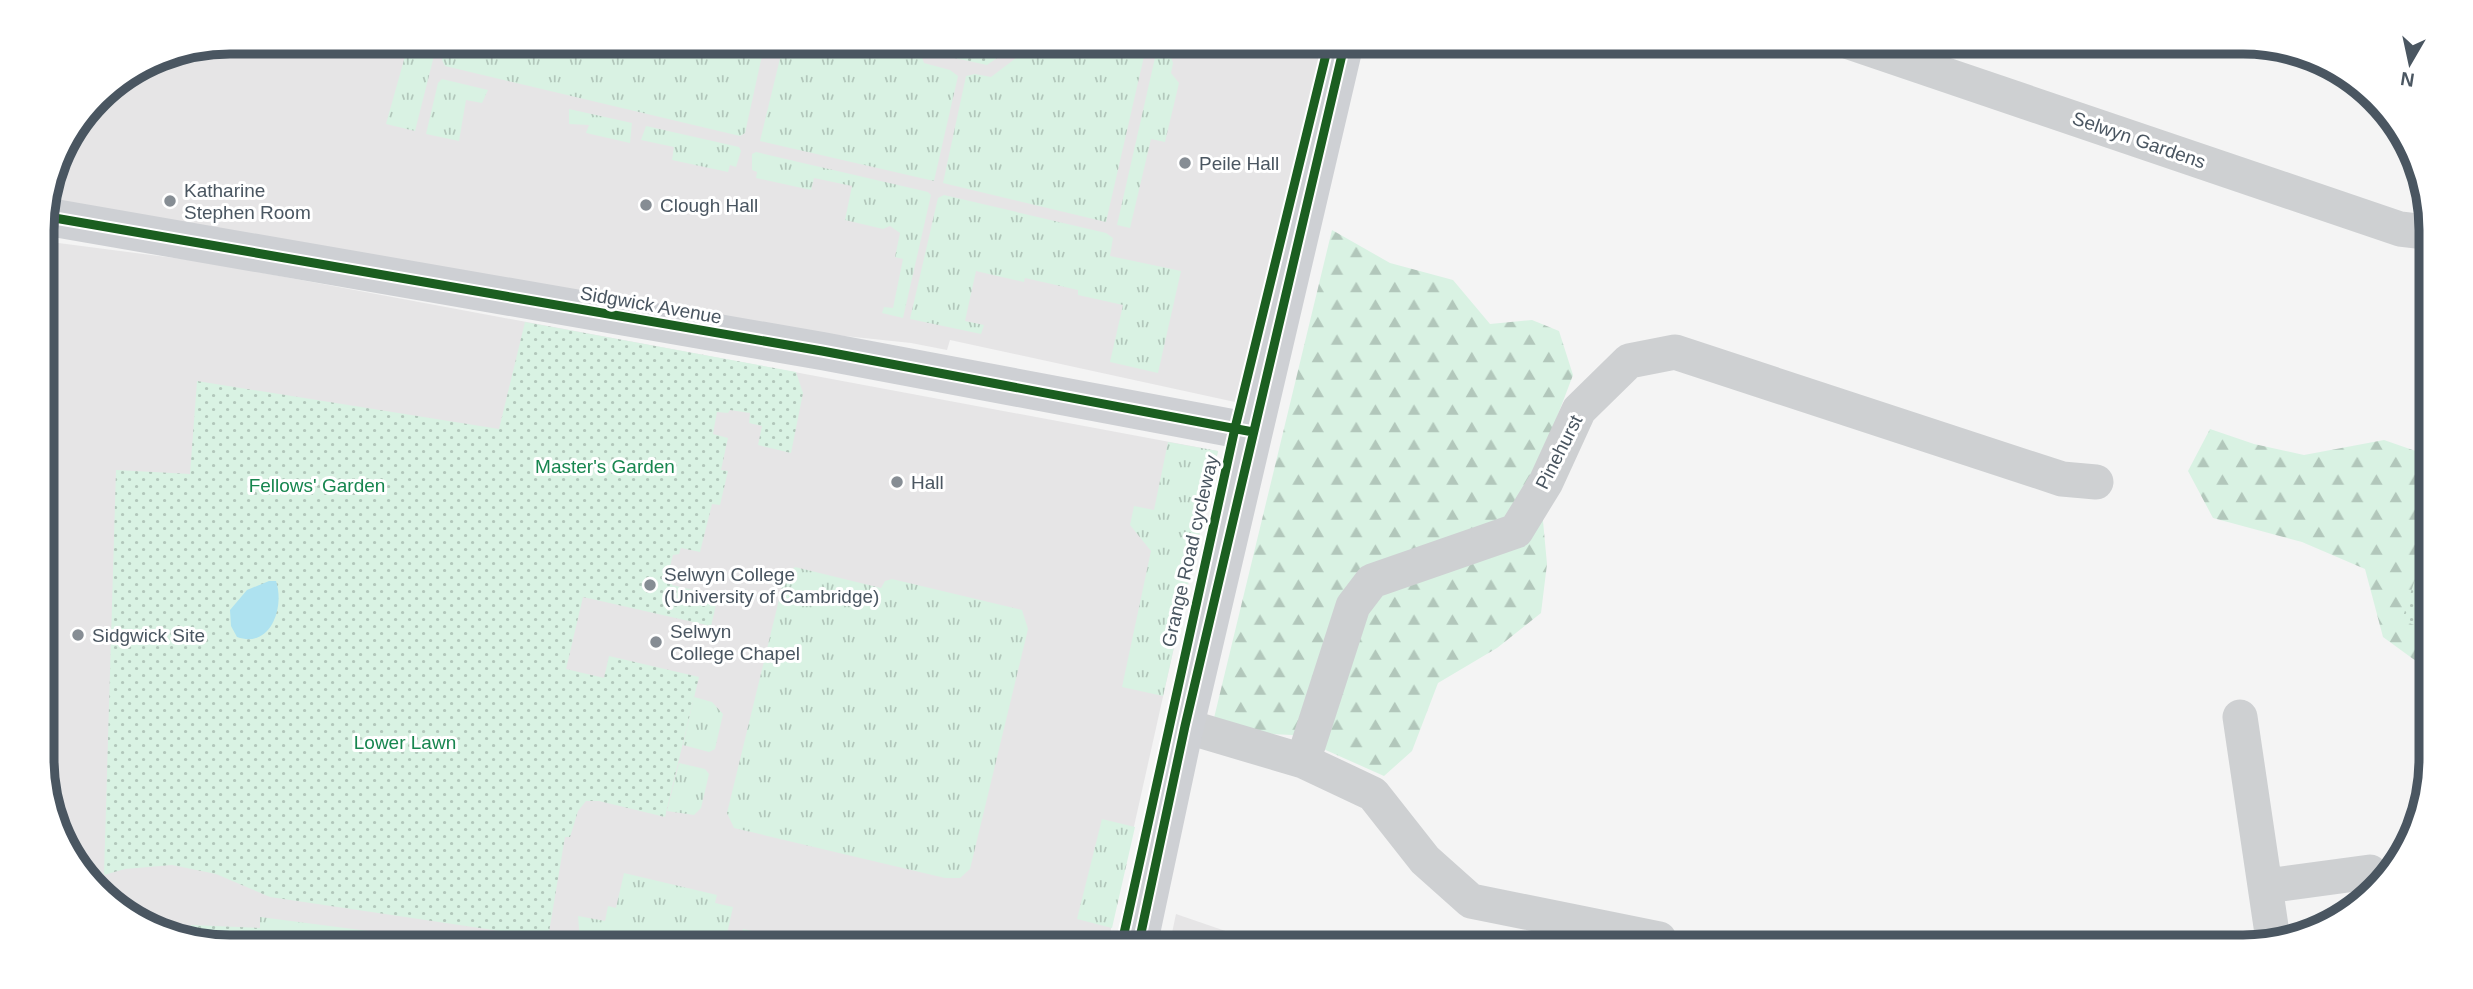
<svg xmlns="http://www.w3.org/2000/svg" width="2473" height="989" viewBox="0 0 2473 989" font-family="Helvetica,sans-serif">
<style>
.education{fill:#e6e5e6}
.grass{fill:url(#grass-tufts)}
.forest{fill:url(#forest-firs)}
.garden{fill:url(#garden-dots)}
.water{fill:#aee2f0}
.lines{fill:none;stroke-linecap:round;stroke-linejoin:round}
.street{stroke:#ced0d2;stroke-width:35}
.secondary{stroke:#ced0d4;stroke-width:38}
.cycleway-casing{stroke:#fff;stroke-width:13}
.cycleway{stroke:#1b5e20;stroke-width:9}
.poi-dot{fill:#868d94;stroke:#fff;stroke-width:2.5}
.labels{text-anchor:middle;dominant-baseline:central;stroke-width:6;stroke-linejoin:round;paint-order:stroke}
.street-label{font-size:19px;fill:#4a5661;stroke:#fff}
.poi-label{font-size:19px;fill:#4a5661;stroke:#fff;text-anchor:start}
.park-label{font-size:19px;fill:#17864f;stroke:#fff}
.rim{fill:none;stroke:#4a5661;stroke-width:9}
</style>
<defs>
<pattern id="grass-tufts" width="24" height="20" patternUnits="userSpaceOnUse" patternTransform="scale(1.75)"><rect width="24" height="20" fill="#d9f2e3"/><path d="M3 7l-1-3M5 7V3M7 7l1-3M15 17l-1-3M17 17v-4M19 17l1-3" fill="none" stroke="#b2c7bb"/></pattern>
<pattern id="forest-firs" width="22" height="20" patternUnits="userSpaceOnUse" patternTransform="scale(1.75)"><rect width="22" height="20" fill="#d9f2e3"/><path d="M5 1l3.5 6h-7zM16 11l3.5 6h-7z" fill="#b2c7bb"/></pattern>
<pattern id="garden-dots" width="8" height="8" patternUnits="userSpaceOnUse" patternTransform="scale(1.75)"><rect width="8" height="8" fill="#d9f2e3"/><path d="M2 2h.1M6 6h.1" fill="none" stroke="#b2c7bb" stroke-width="1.8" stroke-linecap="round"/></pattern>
</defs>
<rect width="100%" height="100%" fill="#f4f4f4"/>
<path class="education" d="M 230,42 L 1323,42 L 1235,402 L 950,340 L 947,350 L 911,343 L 769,328 L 47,202 L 62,147 L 106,89 L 159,56 Z
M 43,241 L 205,262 L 1218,451 L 1107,947 L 230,947 L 169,937 L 88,883 L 46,795 Z
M 1176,914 L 1272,947 L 1169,947 Z"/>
<path class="grass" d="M 409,42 L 437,44 L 415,131 L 386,124 Z
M 446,42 L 765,42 L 745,133 L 740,136 L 445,66 L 442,60 Z
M 784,42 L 916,42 L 924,63 L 950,70 L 958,76 L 934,181 L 760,141 Z
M 1033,42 L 1125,42 L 1139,45 L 1145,52 L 1106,222 L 943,183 L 966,76 L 975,74 L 991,77 L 1032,46 Z
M 1157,49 L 1169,52 L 1173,63 L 1171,73 L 1179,83 L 1165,142 L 1151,139 L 1130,228 L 1117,225 Z
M 172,54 L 168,69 L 145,64 L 159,56 Z
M 442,79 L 488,90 L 482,103 L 466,100 L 459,141 L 426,134 L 438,83 Z
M 569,109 L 632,123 L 630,143 L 586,133 L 589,125 L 569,124 Z
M 646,126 L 739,147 L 741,151 L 736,167 L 730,165 L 728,172 L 672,160 L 674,147 L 641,140 Z
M 756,152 L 928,192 L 931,195 L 903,318 L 882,313 L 884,307 L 893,308 L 903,259 L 895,257 L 900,233 L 890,226 L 883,229 L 845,220 L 852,186 L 814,178 L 811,190 L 756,178 L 757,172 L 752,170 L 752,154 Z
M 944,195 L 1106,233 L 1113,238 L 1110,256 L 1181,271 L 1158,373 L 1110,362 L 1123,305 L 1078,295 L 1078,290 L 1025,278 L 1024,282 L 976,271 L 965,321 L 984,325 L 981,334 L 910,319 L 938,198 Z
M 1168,442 L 1218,451 L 1163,696 L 1122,687 L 1151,551 L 1130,525 L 1134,506 L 1154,510 Z
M 795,567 L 881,588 L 885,581 L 892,579 L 1022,610 L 1028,629 L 970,869 L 960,878 L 945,878 L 734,828 L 727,813 L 785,575 Z
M 694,697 L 712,702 L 723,714 L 715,749 L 709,752 L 683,745 Z
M 679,763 L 705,769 L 709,774 L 701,808 L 694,815 L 667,811 Z
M 1102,819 L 1135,827 L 1112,928 L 1077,919 Z
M 624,873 L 717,895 L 715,903 L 733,907 L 724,947 L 588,947 L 580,940 L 578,916 L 605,921 L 608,906 L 616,908 Z
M 260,917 L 461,943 L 484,947 L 260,947 Z
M 743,929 L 825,947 L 739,947 Z"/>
<path class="forest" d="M 1332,230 L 1390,263 L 1453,280 L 1490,324 L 1532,320 L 1559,331 L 1573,375 L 1538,467 L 1547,564 L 1541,613 L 1497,648 L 1438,683 L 1412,751 L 1384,776 L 1292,735 L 1248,733 L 1214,718 Z
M 2210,429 L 2254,444 L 2304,455 L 2384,440 L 2430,456 L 2431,672 L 2383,637 L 2365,569 L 2302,542 L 2213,518 L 2188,471 Z"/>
<path class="garden" d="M 930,42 L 1020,42 L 987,65 L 936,54 Z
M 525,322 L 796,372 L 803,393 L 791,453 L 758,445 L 762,426 L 749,423 L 750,413 L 730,410 L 728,413 L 717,412 L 713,434 L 728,438 L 721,470 L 728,471 L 720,505 L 712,504 L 700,552 L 681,548 L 679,554 L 673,555 L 668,574 L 673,578 L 672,585 L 718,596 L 711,626 L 583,597 L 566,669 L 604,678 L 609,656 L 699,677 L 665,817 L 599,801 L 586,801 L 578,811 L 570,837 L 565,837 L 549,932 L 541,937 L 270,897 L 216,874 L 172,865 L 125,869 L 104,875 L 116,470 L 190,474 L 197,381 L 499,429 Z
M 2430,532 L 2431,632 L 2402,620 Z
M 191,925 L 261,928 L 260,947 C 229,947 185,947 158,929 L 190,930 Z"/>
<path class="water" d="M 269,581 L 276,581 C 285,608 270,649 237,637 L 231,626 L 230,610 L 247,590 Z"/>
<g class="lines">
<path class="street" d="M 1849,42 L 2400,229 L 2417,231 L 2429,229
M 2240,717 L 2273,940
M 1185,726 L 1303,761 L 1373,794 L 1425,860 L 1471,901 L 1659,939 L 1664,947
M 1303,761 L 1353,606 L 1372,581 L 1516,531 L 1546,482 L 1579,410 L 1629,361 L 1675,352 L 2062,479 L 2096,482
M 2267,886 L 2370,872"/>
<path class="secondary" d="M 43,216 L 822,351 L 1253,432
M 1138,947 L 1185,726 L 1345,42"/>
<defs>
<path id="cycleway" d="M 43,216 L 822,351 L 1253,432
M 1121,947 L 1235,428 L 1329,42
M 1138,947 L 1185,726 L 1345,42"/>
</defs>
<use href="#cycleway" class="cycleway-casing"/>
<use href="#cycleway" class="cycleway"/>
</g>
<g class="poi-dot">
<circle cx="1185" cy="163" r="7"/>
<circle cx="170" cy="201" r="7"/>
<circle cx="646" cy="205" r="7"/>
<circle cx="897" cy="482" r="7"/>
<circle cx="650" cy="585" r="7"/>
<circle cx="78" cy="635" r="7"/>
<circle cx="656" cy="642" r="7"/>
</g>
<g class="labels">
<g class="street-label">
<text transform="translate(2139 140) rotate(19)">Selwyn Gardens</text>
<text transform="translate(651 305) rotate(10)">Sidgwick Avenue</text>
<text transform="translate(1559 452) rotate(-63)">Pinehurst</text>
<text transform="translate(1190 551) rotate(-77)">Grange Road cycleway</text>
</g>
<g class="poi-label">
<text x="1199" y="163">Peile Hall</text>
<text x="184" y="190">Katharine<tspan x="184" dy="22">Stephen Room</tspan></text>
<text x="660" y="205">Clough Hall</text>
<text x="911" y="482">Hall</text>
<text x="664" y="574">Selwyn College<tspan x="664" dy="22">(University of Cambridge)</tspan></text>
<text x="670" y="631">Selwyn<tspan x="670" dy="22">College Chapel</tspan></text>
<text x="92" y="635">Sidgwick Site</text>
</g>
<g class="park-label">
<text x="605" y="466">Master's Garden</text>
<text x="317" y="485">Fellows' Garden</text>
<text x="405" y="742">Lower Lawn</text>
</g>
</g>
<path d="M0 0H2473V989H0ZM230 54H2243A176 176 0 0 1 2419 230V759A176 176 0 0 1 2243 935H230A176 176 0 0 1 54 759V230A176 176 0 0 1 230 54Z" fill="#fff" fill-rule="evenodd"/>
<path class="rim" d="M230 54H2243A176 176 0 0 1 2419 230V759A176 176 0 0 1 2243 935H230A176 176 0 0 1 54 759V230A176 176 0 0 1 230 54Z"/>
<g transform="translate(2410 63) rotate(189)" stroke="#ffffff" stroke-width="5" paint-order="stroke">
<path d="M0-5L12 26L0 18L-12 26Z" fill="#4a5661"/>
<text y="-10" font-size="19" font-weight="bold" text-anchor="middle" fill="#4a5661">N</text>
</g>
</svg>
